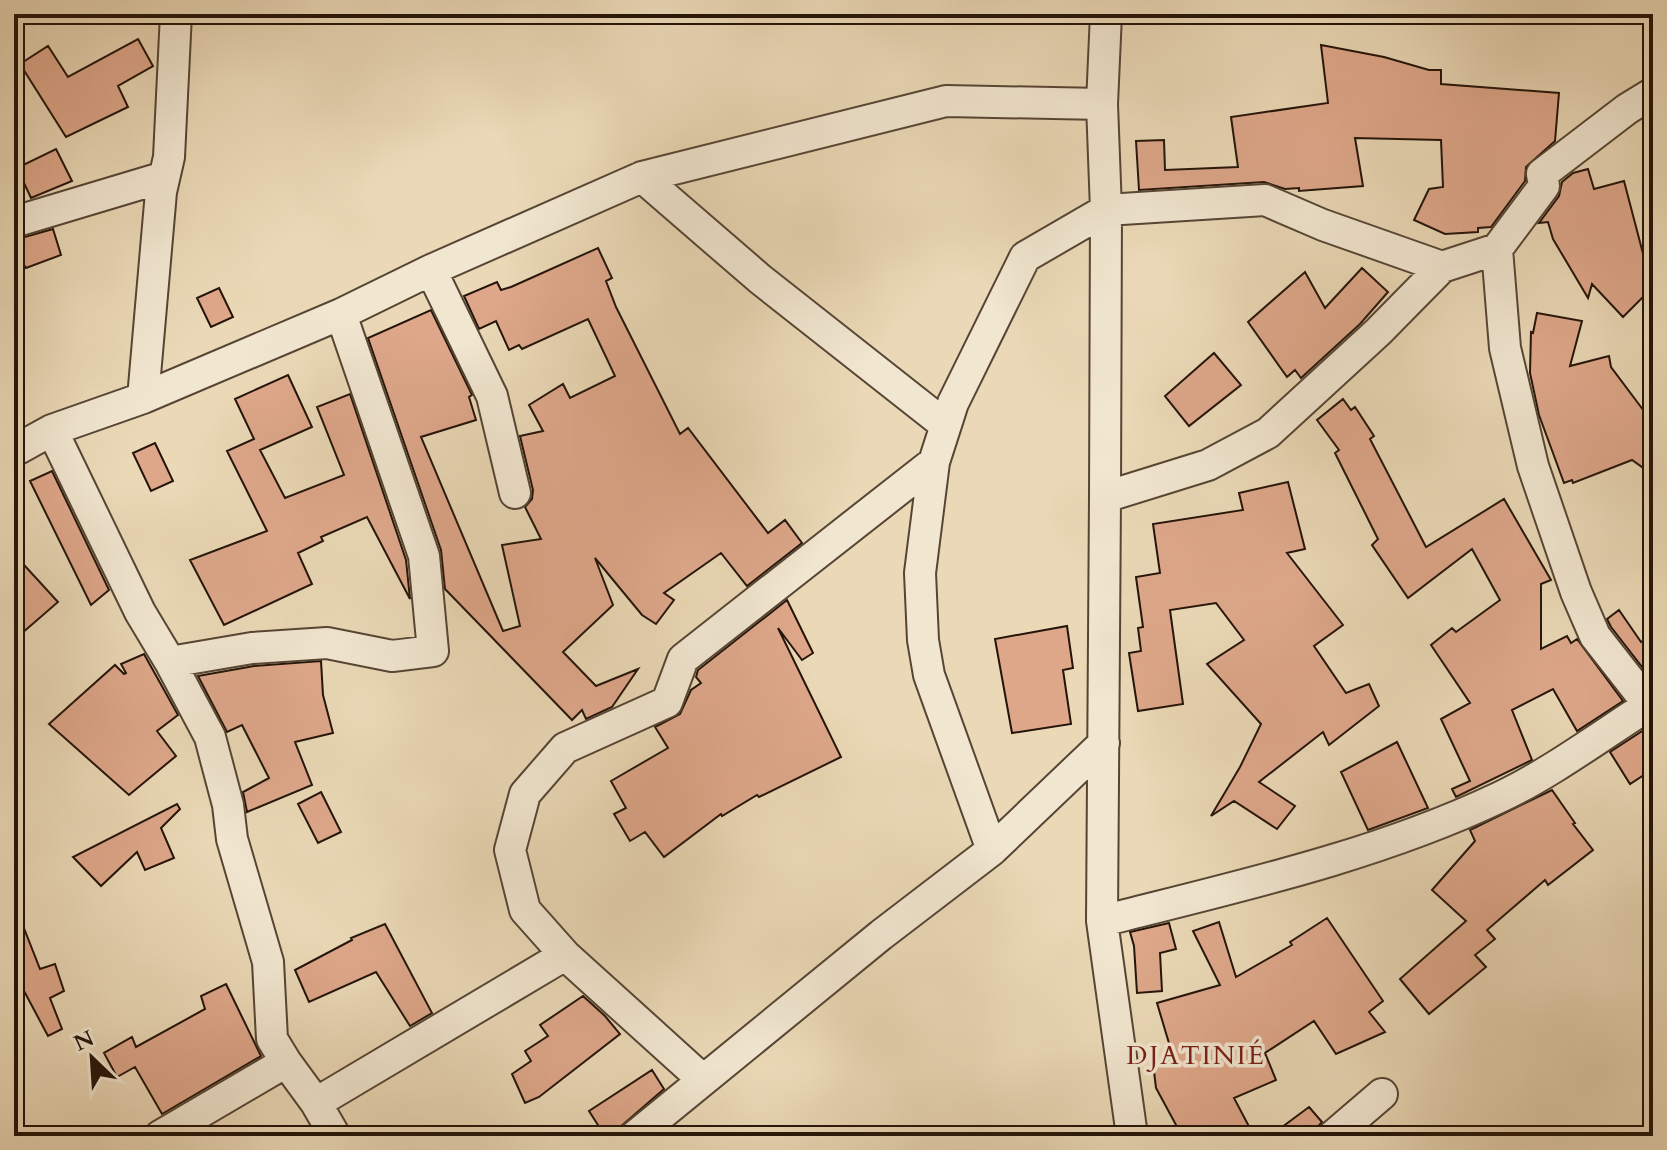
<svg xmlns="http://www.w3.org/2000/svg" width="1667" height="1150" viewBox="0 0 1667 1150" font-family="Cardo,serif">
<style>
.building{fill:#dea78a;stroke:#241409;stroke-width:2}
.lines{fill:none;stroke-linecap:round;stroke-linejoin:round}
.minor-casing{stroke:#564534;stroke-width:34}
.minor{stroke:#f1e6d0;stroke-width:30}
.labels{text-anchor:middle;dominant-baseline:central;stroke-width:7;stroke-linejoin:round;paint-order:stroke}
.neighbourhood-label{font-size:26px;letter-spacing:2px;fill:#7a1f14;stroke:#f1e6d0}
</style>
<rect width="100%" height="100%" fill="#ead8b6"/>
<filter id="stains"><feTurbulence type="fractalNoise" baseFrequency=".0025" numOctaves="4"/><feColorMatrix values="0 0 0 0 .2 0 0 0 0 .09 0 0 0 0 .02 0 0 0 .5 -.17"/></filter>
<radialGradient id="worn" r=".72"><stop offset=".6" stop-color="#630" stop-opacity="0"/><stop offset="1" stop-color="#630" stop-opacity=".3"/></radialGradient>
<path class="building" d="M 138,39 L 153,66 L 118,86 L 128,107 L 66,137 L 20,64 L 48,46 L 68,77 Z
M 1321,45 L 1384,57 L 1429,70 L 1441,70 L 1441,84 L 1559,93 L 1555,141 L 1526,167 L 1525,181 L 1491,227 L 1478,228 L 1478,232 L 1445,234 L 1414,220 L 1429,189 L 1443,187 L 1441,140 L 1355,138 L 1363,186 L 1299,191 L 1299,188 L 1285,189 L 1264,182 L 1139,190 L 1136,141 L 1164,140 L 1165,170 L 1238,167 L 1231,117 L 1328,103 Z
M 56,149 L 72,181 L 31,198 L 17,168 Z
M 1588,169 L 1594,189 L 1624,181 L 1652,288 L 1623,317 L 1592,284 L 1588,298 L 1553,239 L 1548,222 L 1539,223 L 1559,196 L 1562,182 L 1573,173 Z
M 53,229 L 61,255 L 26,268 L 24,265 L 14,269 L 14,240 Z
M 598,248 L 612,278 L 606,281 L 616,307 L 680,434 L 688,428 L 768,533 L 785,520 L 802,543 L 747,586 L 721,553 L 664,593 L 674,600 L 656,624 L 642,615 L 595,558 L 613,605 L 563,652 L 596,686 L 638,669 L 612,707 L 586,719 L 582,710 L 572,720 L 445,589 L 441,550 L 368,338 L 431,310 L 472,395 L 469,397 L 476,420 L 421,437 L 503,631 L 520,626 L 502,545 L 541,539 L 525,507 L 532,499 L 533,490 L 520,436 L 543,431 L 529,405 L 563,384 L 570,398 L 615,376 L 588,319 L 522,349 L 519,345 L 509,350 L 496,321 L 479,329 L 464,296 L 497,282 L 501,290 L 511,287 Z
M 1362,268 L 1388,292 L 1360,324 L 1301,378 L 1295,370 L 1287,377 L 1248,322 L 1305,272 L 1325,308 Z
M 219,288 L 233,317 L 211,327 L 197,298 Z
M 1537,313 L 1582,321 L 1570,366 L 1609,356 L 1611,367 L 1653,423 L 1653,475 L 1632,460 L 1573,483 L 1572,480 L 1564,483 L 1539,415 L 1530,373 L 1531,332 L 1533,333 Z
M 1214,353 L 1241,385 L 1189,426 L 1165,396 Z
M 288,375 L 312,427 L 260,450 L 285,498 L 344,475 L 317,407 L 350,394 L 406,560 L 410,599 L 367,517 L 321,537 L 323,541 L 298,553 L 312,584 L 224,625 L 190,560 L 267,531 L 227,451 L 254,439 L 235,399 Z
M 1343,399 L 1351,410 L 1355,407 L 1374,436 L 1370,439 L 1426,547 L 1504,499 L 1551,580 L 1541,584 L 1541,649 L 1567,636 L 1571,643 L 1577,639 L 1623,701 L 1577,731 L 1553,689 L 1512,710 L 1532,760 L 1456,797 L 1452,789 L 1470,781 L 1441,719 L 1470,703 L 1431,645 L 1452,628 L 1456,632 L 1500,600 L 1472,549 L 1408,598 L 1372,545 L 1378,539 L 1335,453 L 1339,450 L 1317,420 Z
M 155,443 L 173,481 L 151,491 L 133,453 Z
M 52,471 L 109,590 L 91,605 L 30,481 Z
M 1288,482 L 1305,549 L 1287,553 L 1343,625 L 1314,646 L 1346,693 L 1369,684 L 1379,706 L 1329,745 L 1323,732 L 1259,782 L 1295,806 L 1277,829 L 1234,801 L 1211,816 L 1240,767 L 1261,724 L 1207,664 L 1244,640 L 1216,603 L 1170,610 L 1183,704 L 1138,711 L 1129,653 L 1141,651 L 1138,628 L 1143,627 L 1136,577 L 1160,573 L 1153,524 L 1243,510 L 1239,493 Z
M 14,554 L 58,602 L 14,640 Z
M 787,600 L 813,653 L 802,660 L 778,628 L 841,757 L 759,797 L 757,795 L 722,816 L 721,814 L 664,857 L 645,832 L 630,841 L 614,814 L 626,808 L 611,781 L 668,748 L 655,727 L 680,714 L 691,690 L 701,683 L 696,677 L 698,670 Z
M 1619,610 L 1641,642 L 1653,635 L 1653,681 L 1611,627 L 1607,619 Z
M 1067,626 L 1073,668 L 1063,670 L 1071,724 L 1012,733 L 995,639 Z
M 144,654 L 178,715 L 157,731 L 176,756 L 129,795 L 49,724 L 115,665 L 124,674 L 126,673 L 121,664 Z
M 321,661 L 323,695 L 333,733 L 295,742 L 312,785 L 247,812 L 243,792 L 269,778 L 242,725 L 227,732 L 198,676 L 254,666 Z
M 1653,724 L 1653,769 L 1630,784 L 1610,752 Z
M 1397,742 L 1428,808 L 1368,830 L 1341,772 Z
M 1552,790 L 1575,823 L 1573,824 L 1593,850 L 1548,885 L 1545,880 L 1487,930 L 1495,939 L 1475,955 L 1486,967 L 1429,1014 L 1400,979 L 1466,921 L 1432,890 L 1475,841 L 1470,830 Z
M 321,792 L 341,832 L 318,843 L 298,804 Z
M 177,804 L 180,809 L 161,828 L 174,858 L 145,870 L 137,852 L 101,886 L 73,857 Z
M 14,908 L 16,908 L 40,969 L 55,964 L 64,991 L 50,998 L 62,1029 L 48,1036 L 23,989 L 14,993 Z
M 1327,918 L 1383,1001 L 1369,1012 L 1385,1032 L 1336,1054 L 1314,1021 L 1265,1053 L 1276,1080 L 1234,1098 L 1254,1136 L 1182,1136 L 1156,1088 L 1153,1063 L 1174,1060 L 1157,1003 L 1220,985 L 1193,931 L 1219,922 L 1236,977 L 1292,945 L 1290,942 Z
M 1169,923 L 1176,949 L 1160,953 L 1162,991 L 1137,993 L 1134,946 L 1130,932 Z
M 385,924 L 432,1013 L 410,1026 L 376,972 L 309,1002 L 295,970 L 352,940 L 351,938 Z
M 226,984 L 261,1056 L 162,1114 L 135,1067 L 117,1077 L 104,1053 L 132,1037 L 136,1047 L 205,1009 L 201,996 Z
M 583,996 L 605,1016 L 620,1034 L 539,1097 L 525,1103 L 512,1074 L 531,1061 L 525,1051 L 548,1036 L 540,1025 Z
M 652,1070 L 664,1089 L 619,1128 L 605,1136 L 589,1111 Z
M 1309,1107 L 1322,1122 L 1310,1136 L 1270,1136 Z"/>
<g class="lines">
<defs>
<path id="minor" d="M 1106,14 L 1102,104 L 1106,210 L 1265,200 L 1323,225 L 1442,267 L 1497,249 L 1544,186 L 1542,174 L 1627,109 L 1653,93
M 642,177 L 760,279 L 944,424
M 1106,210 L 1105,497 L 1208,465 L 1268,433 L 1378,332 L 1442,267
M 14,222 L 164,177
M 1497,249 L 1505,348 L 1533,466 L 1576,592 L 1595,636 L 1649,705 L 1653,704
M 431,270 L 492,396 L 515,493
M 143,398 L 161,192 L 169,157 L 176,14
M 52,430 L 140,612 L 170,662 L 210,737 L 228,805 L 232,839 L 268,962 L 272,1039 L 286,1062 L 316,1103 L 335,1136
M 14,451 L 52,430 L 143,398 L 341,314 L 431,270 L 642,177 L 946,101 L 1102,104
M 1105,497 L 1102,921 C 1235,887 1373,857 1498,798 C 1548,775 1602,735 1649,705
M 170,662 L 252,648 L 327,643 L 392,656 L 433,651 L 424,556 L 341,314
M 992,850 L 929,675 L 923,640 L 920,573 L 934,462 L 953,403 L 1025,257 L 1106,210
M 1102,921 L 1132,1136
M 565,955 L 525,910 L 510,850 L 525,794 L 565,748 L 667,702 L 683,659 L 934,462
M 316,1103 L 565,955 L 702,1079
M 160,1136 L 286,1062
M 635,1136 L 881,935 L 992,850 L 1104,743
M 1333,1136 L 1382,1094"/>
</defs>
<use href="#minor" class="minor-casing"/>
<use href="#minor" class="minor"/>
</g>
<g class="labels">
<g class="neighbourhood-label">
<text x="1196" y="1055">DJATINIÉ</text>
</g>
</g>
<rect width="1667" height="1150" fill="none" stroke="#ead8b6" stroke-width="48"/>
<rect x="16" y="16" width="1635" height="1118" fill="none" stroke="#241409" stroke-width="4"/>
<rect x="24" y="24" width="1619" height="1102" fill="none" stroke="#241409" stroke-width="2"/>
<g transform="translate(92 1058) rotate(335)" stroke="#f1e6d0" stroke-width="6" paint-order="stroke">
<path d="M0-6L14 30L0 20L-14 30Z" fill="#241409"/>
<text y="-12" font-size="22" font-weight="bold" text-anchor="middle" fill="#241409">N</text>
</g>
<rect width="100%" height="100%" filter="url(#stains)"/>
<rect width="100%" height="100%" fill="url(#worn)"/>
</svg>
